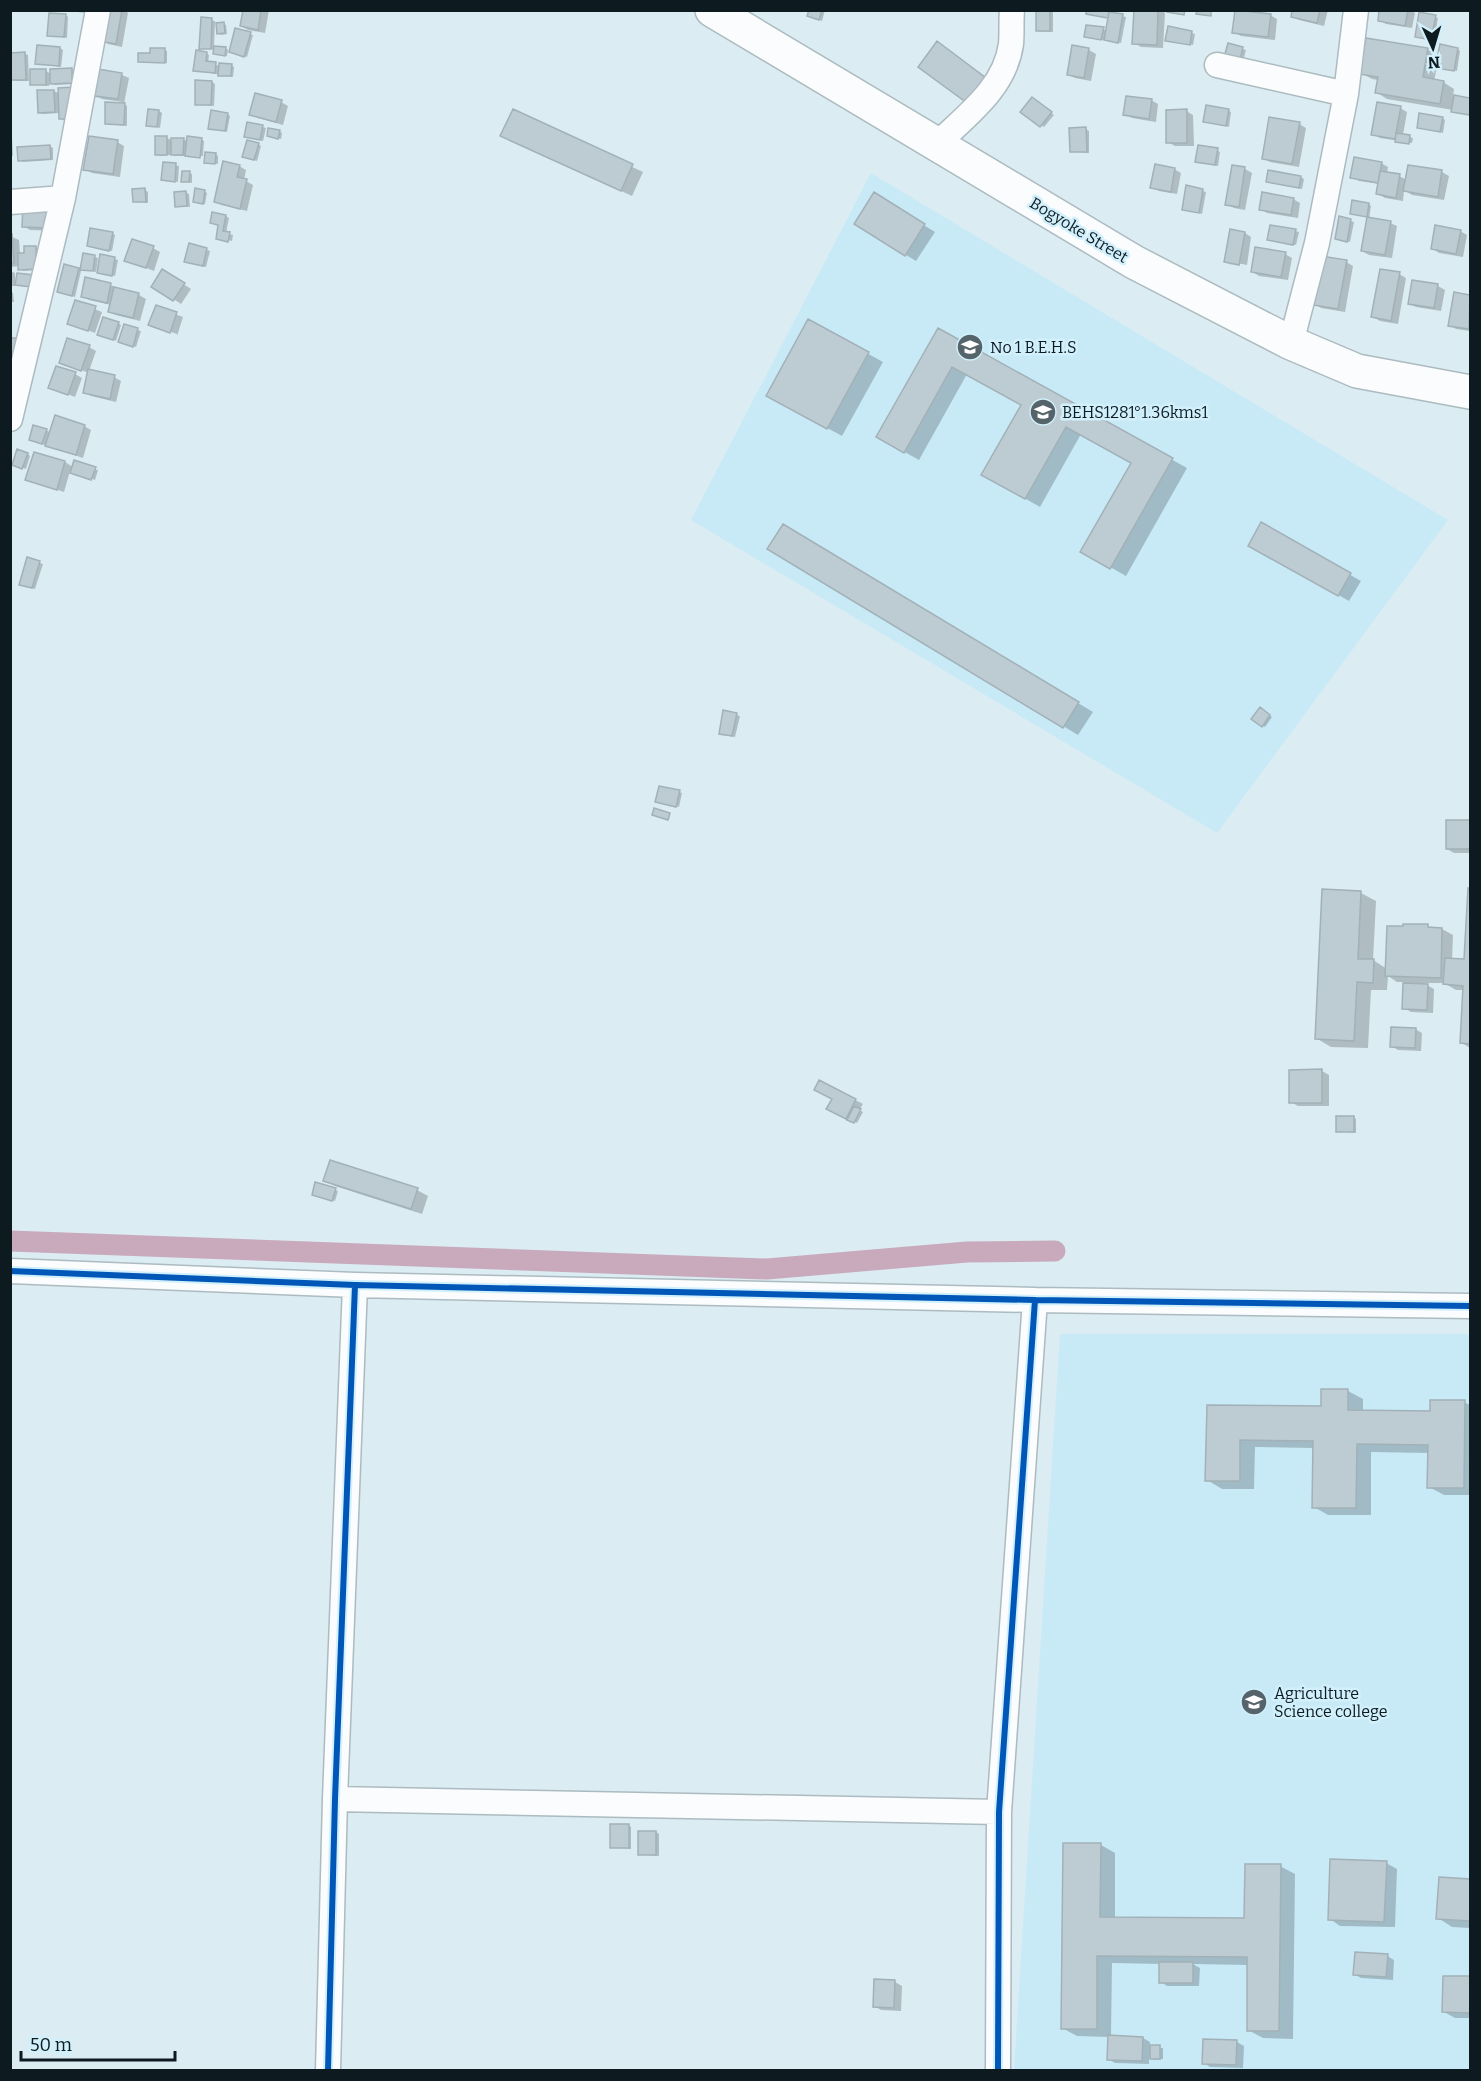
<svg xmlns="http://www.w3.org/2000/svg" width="1481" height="2081" viewBox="0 0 1481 2081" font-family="Bitter,serif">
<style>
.built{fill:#c8eaf7}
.shadow{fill:#0003}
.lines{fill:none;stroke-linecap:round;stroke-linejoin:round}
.canal{stroke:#c8aabc;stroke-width:21}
.building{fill:#bdccd2;stroke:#a2b1b7;stroke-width:1.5}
.street-casing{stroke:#acbbc0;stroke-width:27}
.secondary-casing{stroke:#acbbc0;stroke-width:36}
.street{stroke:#fafcfd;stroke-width:24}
.secondary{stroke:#fafcfd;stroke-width:33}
.cycleway-casing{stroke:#d1f0fc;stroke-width:10}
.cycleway{stroke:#0057b8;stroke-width:6}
.labels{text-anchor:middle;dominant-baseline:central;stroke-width:5;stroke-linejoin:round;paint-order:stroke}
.street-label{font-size:16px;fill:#0d1b20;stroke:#d1f0fc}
.poi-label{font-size:16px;fill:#0d1b20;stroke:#d1f0fc;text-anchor:start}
</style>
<rect width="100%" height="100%" fill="#dbecf2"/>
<path class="built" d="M 871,173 L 1448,520 L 1217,833 L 691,520 Z
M 1060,1334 L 1470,1334 L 1470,2070 L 1014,2070 Z"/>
<path class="shadow" d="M 62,10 L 93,10 L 93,14 Z
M 107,10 L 124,10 L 128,13 L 122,47 L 108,44 L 101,40 Z
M 244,10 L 269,10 L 265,33 L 248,30 L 241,26 Z
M 811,10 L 825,10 L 822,21 L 812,17 Z
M 1037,10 L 1053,12 L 1053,32 L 1037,31 Z
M 1088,10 L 1112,10 L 1112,14 L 1126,17 L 1121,43 L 1089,38 L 1103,29 L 1107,31 L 1109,18 L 1090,15 L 1087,13 Z
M 1135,10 L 1161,10 L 1165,13 L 1163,48 L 1141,47 L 1134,43 Z
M 1294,10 L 1328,10 L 1324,26 L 1299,20 L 1293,16 Z
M 1381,10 L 1410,10 L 1415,13 L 1412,28 L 1386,24 L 1379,20 Z
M 66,15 L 68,17 L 67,38 L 49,35 Z
M 1270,15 L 1277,19 L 1275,40 L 1241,36 L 1234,32 Z
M 1435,17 L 1438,18 L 1434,41 L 1417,36 Z
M 202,19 L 215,21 L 214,47 L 225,48 L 230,51 L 236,30 L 253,35 L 247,57 L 233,53 L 228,50 L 227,56 L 218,55 L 215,54 L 215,50 L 201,48 Z
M 223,23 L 226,25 L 227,34 L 221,35 L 218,33 Z
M 1169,28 L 1195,34 L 1193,45 L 1170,42 Z
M 938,43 L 996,85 L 978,108 Z
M 1229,45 L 1246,50 L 1242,65 Z
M 1073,47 L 1089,50 L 1096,54 L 1091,81 L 1075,78 L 1069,75 Z
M 60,48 L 63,50 L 61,67 L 37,63 Z
M 1457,49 L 1460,51 L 1457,71 L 1437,67 L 1434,81 L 1443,82 L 1454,89 L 1453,96 L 1470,99 L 1470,115 L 1455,113 L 1453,110 L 1387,99 L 1376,92 L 1378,80 L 1372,79 L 1361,73 L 1428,50 L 1439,56 Z
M 164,50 L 167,51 L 167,63 L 139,61 Z
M 206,53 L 209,55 L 208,63 L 220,66 L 231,65 L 234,67 L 233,77 L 198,71 Z
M 25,54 L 28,55 L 29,81 L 16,81 L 13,80 Z
M 71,69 L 74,71 L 75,84 L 55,85 L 49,82 L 49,86 L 32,84 L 46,71 L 51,74 Z
M 99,71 L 122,75 L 129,78 L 124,104 L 127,106 L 127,126 L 106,124 L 123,102 L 102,99 L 95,95 Z
M 212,82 L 215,84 L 214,106 L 196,104 Z
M 54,91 L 60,94 L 67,122 L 60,118 L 60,113 L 42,114 L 39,112 Z
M 1151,100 L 1158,104 L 1156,122 L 1132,118 L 1125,114 Z
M 1035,101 L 1054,115 L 1044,127 L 1022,112 Z
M 281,102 L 288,106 L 283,125 L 258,118 L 251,114 Z
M 1400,108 L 1407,112 L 1403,135 L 1413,138 L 1412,143 L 1380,138 L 1373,134 Z
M 159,111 L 162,113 L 160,128 L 148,125 Z
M 514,111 L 643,172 L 632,196 L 513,141 Z
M 1186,111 L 1193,115 L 1194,146 L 1175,146 L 1168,142 Z
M 1229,111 L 1231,112 L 1229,127 L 1205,122 Z
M 227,114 L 230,116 L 227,132 L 210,128 Z
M 1442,118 L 1445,120 L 1443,133 L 1419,127 Z
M 249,123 L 266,128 L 263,141 L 246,137 Z
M 1299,124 L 1306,128 L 1299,167 L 1270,162 L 1263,158 Z
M 1086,129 L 1089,131 L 1089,153 L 1071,151 Z
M 279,131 L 282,133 L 281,139 L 268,136 Z
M 10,136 L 12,137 L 13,156 L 10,156 Z
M 157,138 L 167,138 L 173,141 L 183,139 L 188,142 L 201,139 L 204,141 L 203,156 L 175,156 L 170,153 L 170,155 L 160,156 L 157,154 Z
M 117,142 L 124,146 L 120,177 L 92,173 L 85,169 Z
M 258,144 L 261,146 L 257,161 L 247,158 Z
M 50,146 L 53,148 L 53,160 L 23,162 L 20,160 Z
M 1217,150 L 1220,152 L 1218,166 L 1199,163 Z
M 215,154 L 218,156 L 218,164 L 206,162 Z
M 164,163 L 179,166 L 178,182 L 163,180 Z
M 1381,163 L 1388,167 L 1387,174 L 1399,176 L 1407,180 L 1442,172 L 1449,176 L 1444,200 L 1412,195 L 1404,190 L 1403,201 L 1385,198 L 1378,194 L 1379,184 L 1359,181 L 1352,177 Z
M 239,166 L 246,170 L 244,180 L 253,185 L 247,211 L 222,205 L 215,201 Z
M 1234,167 L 1245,169 L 1252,173 L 1245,210 L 1234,208 L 1227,204 Z
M 1174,169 L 1181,173 L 1177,194 L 1159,191 L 1152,187 Z
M 1270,172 L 1301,177 L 1304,179 L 1302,189 L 1271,183 L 1268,181 Z
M 189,173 L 192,174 L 192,183 L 182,181 Z
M 1187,187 L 1206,192 L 1202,214 L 1183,209 Z
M 145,190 L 148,192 L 148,203 L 134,201 Z
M 204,191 L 207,193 L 205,204 L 195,201 Z
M 186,193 L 189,194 L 190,207 L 176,206 Z
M 1293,199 L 1300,203 L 1298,218 L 1267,213 L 1261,209 Z
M 885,201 L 935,232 L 916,261 L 906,255 Z
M 1369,204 L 1371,206 L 1369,219 L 1390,223 L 1397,226 L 1392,258 L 1369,255 L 1362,251 L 1368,217 L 1351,213 Z
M 24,205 L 56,231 L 30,230 L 23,226 Z
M 226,216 L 229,218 L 226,233 L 233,235 L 232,241 L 218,238 L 220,225 L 212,223 Z
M 1340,218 L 1354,222 L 1350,242 L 1336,239 Z
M 1271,226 L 1299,232 L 1296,245 L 1268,239 Z
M 1460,231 L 1467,235 L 1463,257 L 1439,253 L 1433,249 Z
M 1245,233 L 1251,237 L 1247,265 L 1231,262 L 1231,265 L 1226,261 Z
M 113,234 L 115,235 L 112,251 L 91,247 Z
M 10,236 L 19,240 L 20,254 L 26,254 L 36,247 L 39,249 L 39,270 L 23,271 L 20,266 L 10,267 Z
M 190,245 L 210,251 L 206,267 L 188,263 Z
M 153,248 L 160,252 L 154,271 L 126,260 Z
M 1285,254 L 1292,258 L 1288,280 L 1259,276 L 1253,272 Z
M 102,256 L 118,260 L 115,276 L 99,272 Z
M 95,257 L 98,258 L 96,272 L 82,269 Z
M 1346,262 L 1353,266 L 1345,312 L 1321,308 L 1315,304 Z
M 78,270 L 81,271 L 75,297 L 59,292 Z
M 10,271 L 15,273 L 15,281 L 35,288 L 20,286 L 15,284 L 15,286 L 10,286 Z
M 163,271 L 191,289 L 181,304 L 153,286 Z
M 1399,274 L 1406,278 L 1398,324 L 1380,321 L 1373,317 Z
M 86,279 L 111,285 L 118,289 L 139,295 L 146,299 L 140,321 L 116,315 L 109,311 L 111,305 L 89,300 L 82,296 Z
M 1438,286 L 1445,290 L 1441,311 L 1416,307 L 1409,303 Z
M 10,291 L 13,293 L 14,302 L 10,302 Z
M 1455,294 L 1470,297 L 1470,331 L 1456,329 L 1450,325 Z
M 76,302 L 102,312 L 95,333 L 69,323 Z
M 156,307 L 183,317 L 177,336 L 177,334 L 150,325 Z
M 809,321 L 883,362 L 842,436 L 783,404 Z
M 118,323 L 121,325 L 116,341 L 101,336 Z
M 125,326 L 141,331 L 136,347 L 123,343 Z
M 939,330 L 1187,468 L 1126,576 L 1082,551 L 1133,463 L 1081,434 L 1040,507 L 984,475 L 1023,405 L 967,374 L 919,460 L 878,437 Z
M 89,347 L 96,351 L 89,371 L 114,377 L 121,381 L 116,402 L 91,396 L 85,392 L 89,373 L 60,362 Z
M 75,374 L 82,378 L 75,397 L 50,387 Z
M 84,426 L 91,430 L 83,458 L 33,441 L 46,430 L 51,433 Z
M 28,454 L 30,456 L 26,469 L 16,466 Z
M 65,462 L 73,467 L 98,470 L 95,480 L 70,471 L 64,492 L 27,480 Z
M 1261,524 L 1361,581 L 1349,601 L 1250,545 Z
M 783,526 L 1093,712 L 1078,735 L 769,549 Z
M 28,559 L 43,564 L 35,589 L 24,586 Z
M 1260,709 L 1272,717 L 1265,727 L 1253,719 Z
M 725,712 L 740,716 L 735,737 L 723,735 Z
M 679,792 L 682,793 L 679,807 L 657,801 Z
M 1470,821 L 1470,853 L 1454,853 L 1447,849 L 1447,822 Z
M 1469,890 L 1470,1048 L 1462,1043 L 1464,990 L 1456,990 L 1444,983 L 1423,983 L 1434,989 L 1433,1013 L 1411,1012 L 1404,1008 L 1404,982 L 1397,982 L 1388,976 L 1387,990 L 1371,990 L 1368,1048 L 1331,1047 L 1316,1038 L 1323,891 L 1361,893 L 1376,901 L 1373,960 L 1387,969 L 1428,926 L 1433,929 L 1442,929 L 1453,935 L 1452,960 L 1466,960 Z
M 1415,1029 L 1422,1033 L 1421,1051 L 1398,1050 L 1391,1046 Z
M 1322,1071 L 1329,1075 L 1329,1106 L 1298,1106 L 1291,1102 Z
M 820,1082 L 863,1104 L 859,1110 L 863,1112 L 857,1123 L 828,1108 L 834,1098 Z
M 1353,1117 L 1356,1119 L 1356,1133 L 1338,1131 Z
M 325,1180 L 417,1190 L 428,1196 L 422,1214 L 335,1186 Z
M 335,1190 L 338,1191 L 335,1201 L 316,1196 Z
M 1323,1390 L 1348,1391 L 1363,1399 L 1363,1412 L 1431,1413 L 1464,1402 L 1470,1405 L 1470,1495 L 1444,1495 L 1429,1487 L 1429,1453 L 1371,1452 L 1371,1515 L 1328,1515 L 1314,1507 L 1314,1448 L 1255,1447 L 1254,1489 L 1222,1489 L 1207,1480 L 1208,1406 L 1323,1408 Z
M 628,1825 L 631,1827 L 631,1849 L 612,1847 Z
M 656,1832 L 659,1834 L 659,1856 L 639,1854 Z
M 1101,1845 L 1115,1853 L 1115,1918 L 1246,1920 L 1280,1866 L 1295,1874 L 1293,2039 L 1263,2038 L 1248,2030 L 1249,1965 L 1193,1964 L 1200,1968 L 1199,1986 L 1167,1986 L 1161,1982 L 1161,1964 L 1112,1963 L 1111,2037 L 1143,2038 L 1150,2042 L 1150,2047 L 1163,2048 L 1163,2059 L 1154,2060 L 1149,2057 L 1149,2064 L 1115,2063 L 1108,2059 L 1109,2037 L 1077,2036 L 1062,2028 Z
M 1386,1863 L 1397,1869 L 1395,1927 L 1340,1926 L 1330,1919 Z
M 1440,1879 L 1470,1880 L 1470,1928 L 1452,1927 L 1438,1918 Z
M 1387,1956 L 1394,1960 L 1393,1980 L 1361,1978 L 1354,1974 Z
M 1445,1977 L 1470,1978 L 1470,2018 L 1455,2018 L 1444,2012 Z
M 895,1982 L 902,1986 L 901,2011 L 881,2010 L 874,2006 Z
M 1237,2042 L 1244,2046 L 1243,2068 L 1210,2067 L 1204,2063 Z"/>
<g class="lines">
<path class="canal" d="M 10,1241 L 767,1269 L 967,1252 L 1055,1251"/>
</g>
<path class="building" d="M 105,10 L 122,10 L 116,44 L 99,41 Z
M 243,10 L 261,10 L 258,30 L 240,26 Z
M 809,10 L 822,10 L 819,20 L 807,16 Z
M 1036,10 L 1050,10 L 1050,31 L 1036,31 Z
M 1086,10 L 1109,10 L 1108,18 L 1086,14 Z
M 1134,10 L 1158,10 L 1157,45 L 1132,44 Z
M 1167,10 L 1185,10 L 1184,15 L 1167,12 Z
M 1197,10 L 1211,10 L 1211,16 L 1196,14 Z
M 1235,10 L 1271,14 L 1268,37 L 1232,33 Z
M 1292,10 L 1320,10 L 1317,23 L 1291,17 Z
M 1379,10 L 1408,10 L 1405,26 L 1378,21 Z
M 1109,12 L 1123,14 L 1118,43 L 1104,40 Z
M 1419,12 L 1436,15 L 1431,40 L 1415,37 Z
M 49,13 L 66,14 L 64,37 L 47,36 Z
M 201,17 L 212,18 L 211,49 L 199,49 Z
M 224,22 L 225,33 L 217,34 L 216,23 Z
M 1086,25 L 1104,27 L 1101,40 L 1084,37 Z
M 1168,26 L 1192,31 L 1190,45 L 1165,41 Z
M 235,28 L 251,32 L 244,57 L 229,52 Z
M 1366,38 L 1428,48 L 1423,77 L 1444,81 L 1440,104 L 1375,93 L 1378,77 L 1359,74 Z
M 937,41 L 986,78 L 967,103 L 918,67 Z
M 1228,43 L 1243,47 L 1239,65 L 1223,61 Z
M 1440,44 L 1458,48 L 1454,71 L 1435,68 Z
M 37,45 L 60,47 L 59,66 L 35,64 Z
M 1072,45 L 1089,48 L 1084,78 L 1067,75 Z
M 214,46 L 226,47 L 225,56 L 213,54 Z
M 150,48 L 165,48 L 165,63 L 138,62 L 138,53 L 150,53 Z
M 196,50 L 207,52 L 206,61 L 216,62 L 215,73 L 193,71 Z
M 25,52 L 26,80 L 11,80 L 10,53 Z
M 219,63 L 232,64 L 231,76 L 218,76 Z
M 72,68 L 72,83 L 50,84 L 50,69 Z
M 30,69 L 46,69 L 46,85 L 30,85 Z
M 98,69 L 122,73 L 118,99 L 94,96 Z
M 195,80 L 212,81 L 211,105 L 195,105 Z
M 74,87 L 74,119 L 59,119 L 58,88 Z
M 37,90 L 54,90 L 55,112 L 38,113 Z
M 255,93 L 282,100 L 276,122 L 249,115 Z
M 1454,95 L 1470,98 L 1470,115 L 1451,112 Z
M 1126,96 L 1152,99 L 1149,119 L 1123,115 Z
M 1032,97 L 1052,112 L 1040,127 L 1020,112 Z
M 105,102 L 125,103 L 124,125 L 105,124 Z
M 1377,102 L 1401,106 L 1395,139 L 1371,135 Z
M 1206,105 L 1229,109 L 1226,126 L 1203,122 Z
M 148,109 L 159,110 L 157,127 L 146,126 Z
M 513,109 L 633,164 L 621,191 L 500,136 Z
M 1187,109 L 1187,143 L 1166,143 L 1166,110 Z
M 211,110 L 228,113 L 225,131 L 208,129 Z
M 1419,113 L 1443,117 L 1440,132 L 1417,128 Z
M 1269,117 L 1300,122 L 1292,164 L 1262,159 Z
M 247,122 L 263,125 L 260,140 L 244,137 Z
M 1086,127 L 1087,152 L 1070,152 L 1069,128 Z
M 268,128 L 280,130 L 278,139 L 267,136 Z
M 1396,133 L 1410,135 L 1409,144 L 1395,142 Z
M 89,136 L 118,140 L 113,174 L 83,170 Z
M 155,136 L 167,136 L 167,155 L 155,155 Z
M 187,136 L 202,138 L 200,158 L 185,156 Z
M 171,138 L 184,138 L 183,155 L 171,155 Z
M 247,140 L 259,143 L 254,160 L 242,157 Z
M 50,145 L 51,159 L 18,161 L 17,147 Z
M 1198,145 L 1218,148 L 1215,165 L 1195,162 Z
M 205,152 L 216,153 L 215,164 L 204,163 Z
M 1354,157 L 1382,162 L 1378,183 L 1350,178 Z
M 223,161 L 240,165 L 237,177 L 247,179 L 240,209 L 214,202 Z
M 163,162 L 176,163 L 175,182 L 161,180 Z
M 1155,164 L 1175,168 L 1171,192 L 1150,188 Z
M 1232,165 L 1245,167 L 1239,207 L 1225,205 Z
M 1408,165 L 1442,170 L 1438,197 L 1403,191 Z
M 1268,170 L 1301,176 L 1299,188 L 1266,182 Z
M 182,171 L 190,171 L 189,182 L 181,182 Z
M 1380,171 L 1400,174 L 1396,198 L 1376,194 Z
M 1186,185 L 1203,189 L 1199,213 L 1182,210 Z
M 145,188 L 146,202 L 133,202 L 132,189 Z
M 195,188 L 205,190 L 203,204 L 193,202 Z
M 186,191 L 187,206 L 175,207 L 174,192 Z
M 874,192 L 925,224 L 905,256 L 854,224 Z
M 1262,192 L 1294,198 L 1291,215 L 1259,210 Z
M 1352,200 L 1369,203 L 1367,217 L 1350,214 Z
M 23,204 L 50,205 L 49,228 L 22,227 Z
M 212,212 L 226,215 L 223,231 L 230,232 L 228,242 L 216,239 L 218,225 L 210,223 Z
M 1339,216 L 1351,219 L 1347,242 L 1335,239 Z
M 1367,217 L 1391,221 L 1385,255 L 1361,251 Z
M 1270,225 L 1296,229 L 1293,245 L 1267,240 Z
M 1435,225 L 1461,230 L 1456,254 L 1431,249 Z
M 90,228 L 113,232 L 109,251 L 87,246 Z
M 1230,229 L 1245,232 L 1239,265 L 1224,262 Z
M 12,234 L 14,263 L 10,263 L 10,235 Z
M 132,239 L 154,246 L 146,268 L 124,261 Z
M 189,243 L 207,248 L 203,266 L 184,262 Z
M 24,246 L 36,246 L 36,269 L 18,270 L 18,253 L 24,253 Z
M 1255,247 L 1286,252 L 1281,277 L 1251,272 Z
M 83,253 L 95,255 L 93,271 L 80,270 Z
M 100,254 L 115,257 L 112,276 L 97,273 Z
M 1321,256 L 1347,260 L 1338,309 L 1313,305 Z
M 64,264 L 79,268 L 72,296 L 57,292 Z
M 162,269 L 185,283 L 173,301 L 151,287 Z
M 1380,269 L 1400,272 L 1391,321 L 1371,317 Z
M 17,273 L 34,275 L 32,287 L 15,285 Z
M 85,277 L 111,283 L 107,303 L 81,297 Z
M 1412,280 L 1438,284 L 1434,308 L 1408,304 Z
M 114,287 L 139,293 L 133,318 L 108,312 Z
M 1454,292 L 1470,295 L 1469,329 L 1448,326 Z
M 75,300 L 96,306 L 88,331 L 67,324 Z
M 156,305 L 177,312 L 170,333 L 148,325 Z
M 103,317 L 119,322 L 113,340 L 97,335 Z
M 808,319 L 869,352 L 827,429 L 766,396 Z
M 124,324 L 138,328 L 133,347 L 118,342 Z
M 938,328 L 1173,458 L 1110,569 L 1080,552 L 1131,463 L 1066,427 L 1025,499 L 981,475 L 1021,405 L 952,367 L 904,453 L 876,437 Z
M 10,338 L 18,338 L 16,360 L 10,359 Z
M 67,338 L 90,345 L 81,371 L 59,363 Z
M 56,366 L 76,372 L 68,395 L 48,388 Z
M 88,369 L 115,375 L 110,399 L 83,393 Z
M 55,415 L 85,425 L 76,455 L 45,446 Z
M 33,425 L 47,429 L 42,444 L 29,440 Z
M 17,449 L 28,453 L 22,469 L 12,465 Z
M 34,452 L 65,461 L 57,490 L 25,480 Z
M 74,460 L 96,467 L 91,480 L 70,473 Z
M 1261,522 L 1351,573 L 1338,596 L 1248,546 Z
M 783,524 L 1079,702 L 1063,728 L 767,549 Z
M 27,557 L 40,561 L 32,588 L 19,585 Z
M 1260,707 L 1270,715 L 1262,727 L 1251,719 Z
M 723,710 L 737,713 L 732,736 L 719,734 Z
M 659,786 L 680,790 L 676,807 L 655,802 Z
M 654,808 L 670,813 L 668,820 L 652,815 Z
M 1446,820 L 1470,820 L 1470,849 L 1446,849 Z
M 1468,888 L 1470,889 L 1470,1044 L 1460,1043 L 1463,986 L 1443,984 L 1445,958 L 1464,959 Z
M 1322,889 L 1361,891 L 1358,959 L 1374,959 L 1373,983 L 1357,982 L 1354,1041 L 1315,1039 Z
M 1403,924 L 1428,924 L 1428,927 L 1442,928 L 1441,978 L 1385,976 L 1387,926 L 1403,926 Z
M 1403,983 L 1428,984 L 1427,1010 L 1402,1009 Z
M 1391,1027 L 1416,1028 L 1415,1048 L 1390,1047 Z
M 1322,1069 L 1322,1103 L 1289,1103 L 1289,1070 Z
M 819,1080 L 856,1099 L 846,1119 L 826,1109 L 832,1099 L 814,1090 Z
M 854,1106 L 861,1109 L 854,1123 L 847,1120 Z
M 1336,1116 L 1354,1116 L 1354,1132 L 1336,1132 Z
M 330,1160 L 418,1188 L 411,1209 L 323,1181 Z
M 315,1182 L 336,1188 L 332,1201 L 312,1195 Z
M 1321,1389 L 1348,1389 L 1348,1410 L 1430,1411 L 1430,1400 L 1465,1400 L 1464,1488 L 1427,1488 L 1428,1445 L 1357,1444 L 1356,1508 L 1312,1508 L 1313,1441 L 1240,1440 L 1240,1481 L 1205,1481 L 1207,1405 L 1321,1406 Z
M 610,1824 L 629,1824 L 629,1848 L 610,1848 Z
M 638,1831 L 656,1831 L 656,1855 L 638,1855 Z
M 1063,1843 L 1101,1843 L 1100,1917 L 1244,1918 L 1245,1864 L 1281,1864 L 1279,2031 L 1247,2031 L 1247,1957 L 1097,1956 L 1097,2029 L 1061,2029 Z
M 1330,1859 L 1387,1861 L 1384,1922 L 1328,1920 Z
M 1439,1877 L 1470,1879 L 1470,1921 L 1436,1919 Z
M 1355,1952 L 1388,1954 L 1386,1977 L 1353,1975 Z
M 1159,1962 L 1193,1962 L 1193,1983 L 1159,1983 Z
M 1443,1976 L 1470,1976 L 1470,2013 L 1442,2012 Z
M 874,1979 L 895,1980 L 894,2008 L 873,2007 Z
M 1108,2035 L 1143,2037 L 1142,2061 L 1107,2060 Z
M 1203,2039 L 1237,2040 L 1236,2065 L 1202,2064 Z
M 1150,2045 L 1160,2045 L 1160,2059 L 1150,2059 Z"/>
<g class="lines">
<defs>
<path id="street" d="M 1217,65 L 1346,94
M 937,144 C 967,115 1005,88 1011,44 C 1012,33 1011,21 1012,10
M 10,202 L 63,198
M 1291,343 L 1317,243 L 1346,94 L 1356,10
M 10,419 L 63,198 L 98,10
M 10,1271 L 355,1285 L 1035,1300 L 1470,1306
M 335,1799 L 999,1812
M 328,2070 L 335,1799 L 355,1285
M 998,2070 L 999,1812 L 1035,1300"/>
<path id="secondary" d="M 712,10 L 1134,262 L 1291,343 L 1357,371 L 1470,392"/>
</defs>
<use href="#street" class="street-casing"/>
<use href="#secondary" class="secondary-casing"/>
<use href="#street" class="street"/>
<use href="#secondary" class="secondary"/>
<defs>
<path id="cycleway" d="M 10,1271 L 355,1285 L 1035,1300 L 1470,1306
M 328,2070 L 335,1799 L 355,1285
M 998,2070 L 999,1812 L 1035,1300"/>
</defs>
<use href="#cycleway" class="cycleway-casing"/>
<use href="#cycleway" class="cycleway"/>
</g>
<defs>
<symbol id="school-disc" viewBox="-11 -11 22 22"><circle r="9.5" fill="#55646a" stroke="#d1f0fc"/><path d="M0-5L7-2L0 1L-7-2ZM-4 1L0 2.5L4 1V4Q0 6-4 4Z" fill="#fff"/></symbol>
</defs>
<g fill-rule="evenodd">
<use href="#school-disc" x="955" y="332" width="30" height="30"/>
<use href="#school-disc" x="1028" y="397" width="30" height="30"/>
<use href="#school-disc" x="1239" y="1687" width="30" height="30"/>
</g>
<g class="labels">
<g class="street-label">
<text transform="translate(1079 230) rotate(31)">Bogyoke Street</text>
</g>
<g class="poi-label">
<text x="990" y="347">No 1 B.E.H.S</text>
<text x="1062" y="412">BEHS1281°1.36kms1</text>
<text x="1274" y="1693">Agriculture<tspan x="1274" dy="18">Science college</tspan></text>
</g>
</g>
<rect width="1481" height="2081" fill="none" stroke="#0d1b20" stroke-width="24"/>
<g transform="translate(1433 48) rotate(176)" stroke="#d1f0fc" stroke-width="4.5" paint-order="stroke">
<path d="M0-4.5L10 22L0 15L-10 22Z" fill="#0d1b20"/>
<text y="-9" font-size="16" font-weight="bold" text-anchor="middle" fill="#0d1b20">N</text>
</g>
<path d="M21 2051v9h154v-9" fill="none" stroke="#0d1b20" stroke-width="3"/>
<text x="30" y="2051" font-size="18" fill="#0d1b20" stroke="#d1f0fc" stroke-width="4.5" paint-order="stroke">50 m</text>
</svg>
